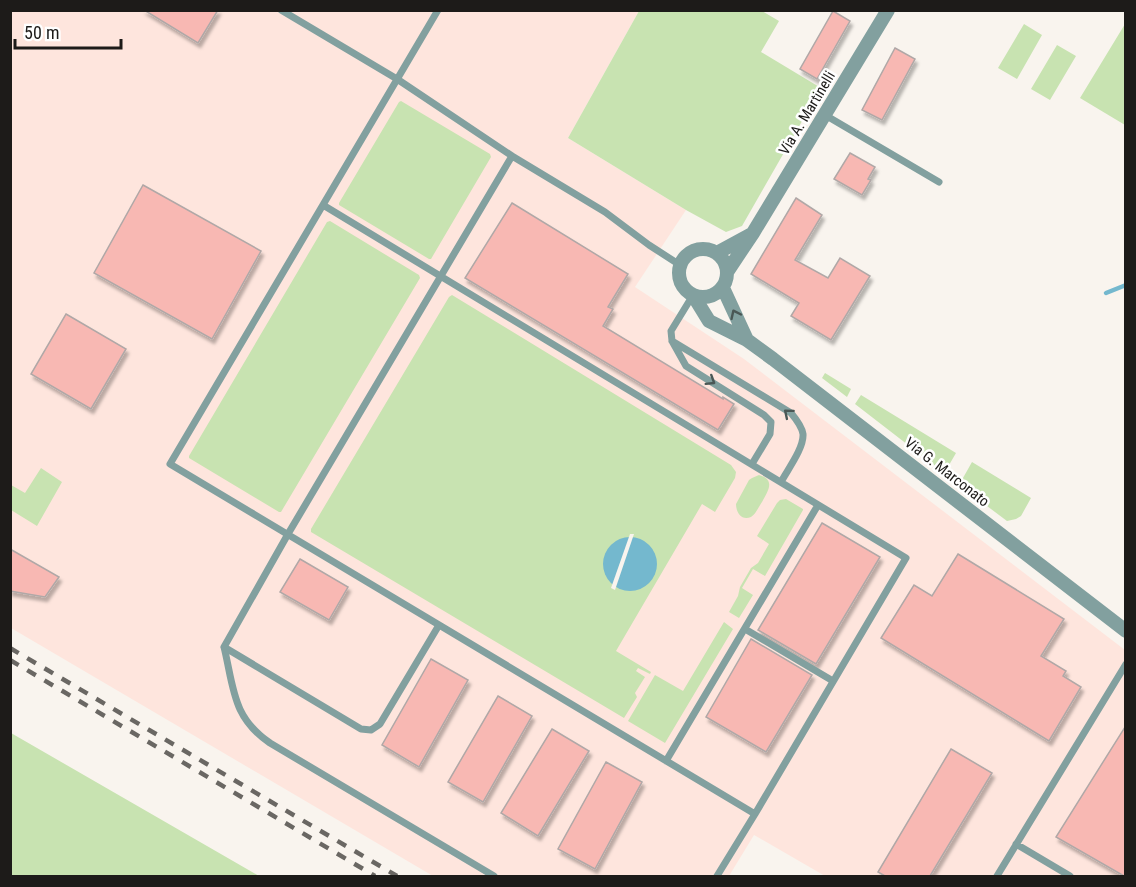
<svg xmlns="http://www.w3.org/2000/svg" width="1136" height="887" viewBox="0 0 1136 887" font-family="'Roboto Condensed',sans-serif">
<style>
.industrial{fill:#fee5dd}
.green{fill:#c8e3b1}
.water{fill:#74b8ce}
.pier{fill:#f9f4ee}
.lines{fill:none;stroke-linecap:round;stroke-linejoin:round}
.stream{stroke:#74b8ce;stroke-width:4.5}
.building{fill:#f8b8b3;stroke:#b0a8a7;stroke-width:1.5;filter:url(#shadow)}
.service{stroke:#82a09f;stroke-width:7}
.minor{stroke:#82a09f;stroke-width:14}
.rail{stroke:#6a6763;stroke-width:4.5;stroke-dasharray:10 10;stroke-linecap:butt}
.oneway{stroke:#4a5755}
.labels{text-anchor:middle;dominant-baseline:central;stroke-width:5;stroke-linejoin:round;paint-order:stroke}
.street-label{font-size:15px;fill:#1d1b19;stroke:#fff}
</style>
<defs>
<filter id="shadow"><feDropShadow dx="2.5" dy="4.5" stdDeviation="1.5" flood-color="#0004"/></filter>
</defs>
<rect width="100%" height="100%" fill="#f9f4ee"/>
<path class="industrial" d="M 11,11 L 639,11 L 568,138 L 686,210 L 635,287 L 744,359 L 1125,650 L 1125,876 L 825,876 L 754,835 L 729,876 L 433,876 L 11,628 Z"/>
<path class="green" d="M 639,11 L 762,11 L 779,21 L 761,52 L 821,88 L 742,226 L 726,232 L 686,210 L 568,138 Z
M 1024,24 L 1042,35 L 1017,79 L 998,68 Z
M 1125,24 L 1125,125 L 1080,98 Z
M 1057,45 L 1076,56 L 1050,100 L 1031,89 Z
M 401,101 L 490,154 L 491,157 L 431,259 L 429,259 L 339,205 L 339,203 L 399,102 Z
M 330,221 L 419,275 L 420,278 L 281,512 L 279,512 L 189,458 L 189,456 L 327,222 Z
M 452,295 L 731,465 L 736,472 L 735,478 L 715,512 L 702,504 L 616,651 L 651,672 L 650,674 L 638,668 L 636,671 L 645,677 L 635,693 L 637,697 L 624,718 L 311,532 L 311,529 L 449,297 Z
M 825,373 L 851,389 L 847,397 L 822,378 Z
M 861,395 L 956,453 L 945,472 L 943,472 L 855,404 Z
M 972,462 L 1031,498 L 1021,516 L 1016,519 L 1007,521 L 959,485 Z
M 41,468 L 62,482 L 37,526 L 11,510 L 11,485 L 25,493 Z
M 759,475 C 776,480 768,491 762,502 C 759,506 756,514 751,517 C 741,521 736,512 736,504 L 749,480 L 752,478 Z
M 786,499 L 803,509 L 803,510 L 765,576 L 753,569 L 742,588 L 753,595 L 739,618 L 729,612 L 738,596 L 740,587 L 751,568 L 758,563 L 769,544 L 757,536 L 777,503 L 780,500 Z
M 724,622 L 733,629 L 665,743 L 628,721 L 655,675 L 683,691 Z
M 11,733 L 259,876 L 11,876 Z"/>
<path class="water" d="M603 564a27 27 0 1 1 54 0a27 27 0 1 1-54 0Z"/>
<path class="pier" d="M 630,534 L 634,534 L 615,590 L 611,588 Z"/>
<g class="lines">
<path class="stream" d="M 1106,293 L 1126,285"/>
</g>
<path class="building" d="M 144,10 L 218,10 L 198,43 Z
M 833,11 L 850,21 L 817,79 L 800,69 Z
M 895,48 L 915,59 L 882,120 L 862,110 Z
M 850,153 L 875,167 L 868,179 L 871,180 L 862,195 L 834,179 Z
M 143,185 L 261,251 L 212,339 L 94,273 Z
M 796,198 L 822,215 L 795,260 L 828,278 L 840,258 L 870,276 L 831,340 L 791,316 L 799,303 L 751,274 Z
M 512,203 L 628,274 L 608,307 L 613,309 L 603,326 L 723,399 L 723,397 L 734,404 L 718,430 L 465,278 Z
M 66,314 L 126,349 L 91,409 L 31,374 Z
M 822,523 L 880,557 L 816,664 L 758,630 Z
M 10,549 L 59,577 L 45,597 L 10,591 Z
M 958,554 L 1064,619 L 1041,656 L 1066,671 L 1063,676 L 1081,687 L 1049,741 L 881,638 L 914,585 L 932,596 Z
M 300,559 L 348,587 L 329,620 L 280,592 Z
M 751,639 L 812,675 L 766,752 L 706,717 Z
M 431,659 L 468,680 L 419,767 L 382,745 Z
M 498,696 L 532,716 L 483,802 L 448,782 Z
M 1125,727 L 1125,876 L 1124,876 L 1056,837 Z
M 552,729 L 589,751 L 538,836 L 501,813 Z
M 951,749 L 992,773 L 930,876 L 885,876 L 878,872 Z
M 606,762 L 642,782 L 595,869 L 558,849 Z"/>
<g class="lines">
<path class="service" d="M 281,10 L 397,79 L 512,156
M 438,10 L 170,464 L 755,814 L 717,876
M 825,115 L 939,182
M 323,205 L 906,558 L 755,814
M 693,295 L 671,331 L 672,341 L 686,366 L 764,415 L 771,422 L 770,434 L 752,464
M 672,341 L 791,413 C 796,419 802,427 803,434 C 804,448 788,469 781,482
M 745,629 L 833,681
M 224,647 L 361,729 L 371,730 L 380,724 L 439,625
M 666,761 L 818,505
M 1016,844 L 1070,876
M 494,876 L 270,743 C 232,717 234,688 224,647 L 288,534 L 512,156 L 605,212 L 649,245 L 680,265
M 997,876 L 1126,664"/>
<path class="minor" d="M679 273a24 24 0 1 1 48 0a24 24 0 1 1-48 0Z
M 717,253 L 752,234
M 727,272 L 753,233 L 888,10
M 723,288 L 747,340
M 693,295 L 709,321 L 747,340 L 773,359 L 1126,631"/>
<path class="rail" d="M 10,648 L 397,876
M 10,660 L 375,876"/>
</g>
<defs><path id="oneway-chevron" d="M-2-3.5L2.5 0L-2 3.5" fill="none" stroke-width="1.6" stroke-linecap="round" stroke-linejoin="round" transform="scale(1.5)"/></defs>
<g class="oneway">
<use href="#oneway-chevron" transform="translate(735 314) rotate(-115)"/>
<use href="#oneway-chevron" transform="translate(711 381) rotate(32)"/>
<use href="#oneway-chevron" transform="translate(788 413) rotate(-140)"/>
</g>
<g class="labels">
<g class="street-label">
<text transform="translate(807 113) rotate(-59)">Via A. Martinelli</text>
<text transform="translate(947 472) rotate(38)">Via G. Marconato</text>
</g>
</g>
<rect width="1136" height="887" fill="none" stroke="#1d1b19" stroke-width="24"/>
<path d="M15 39v9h106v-9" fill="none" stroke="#1d1b19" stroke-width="3"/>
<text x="24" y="39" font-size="18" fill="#1d1b19" stroke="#ffffff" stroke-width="4.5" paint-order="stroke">50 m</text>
</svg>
